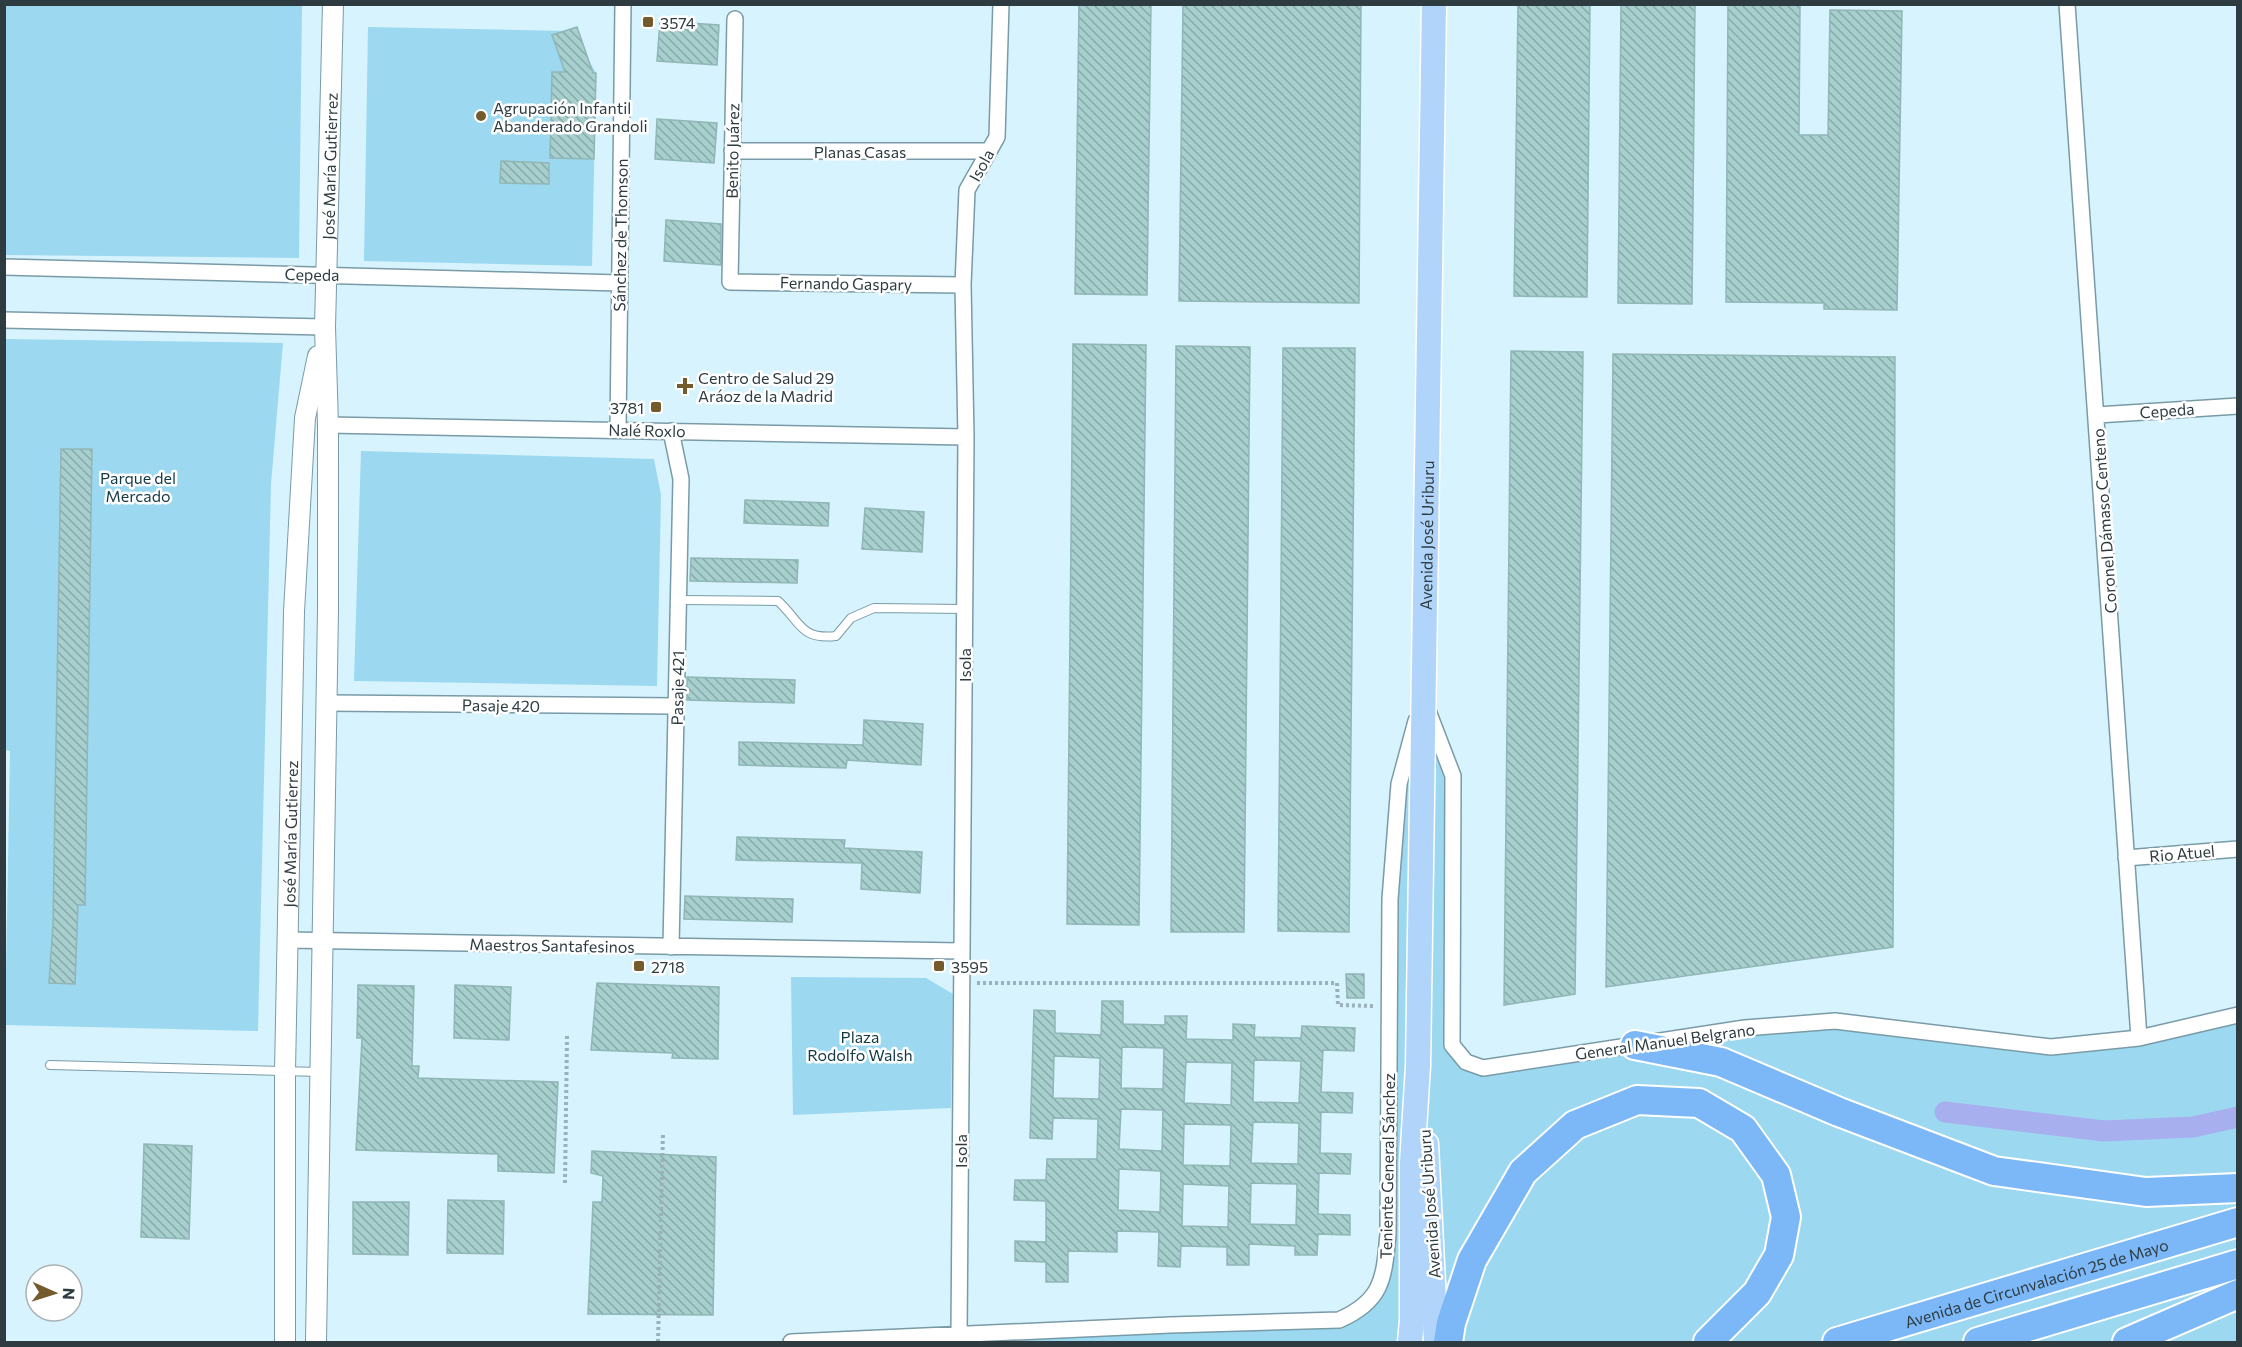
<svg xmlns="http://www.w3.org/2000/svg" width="2242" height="1347" viewBox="0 0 2242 1347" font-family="Commissioner,sans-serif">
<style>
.green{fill:#9cd9f0}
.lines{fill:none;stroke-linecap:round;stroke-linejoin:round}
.canal{stroke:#a8afee;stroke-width:21}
.building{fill:url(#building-back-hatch);stroke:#90b6b6;stroke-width:1.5;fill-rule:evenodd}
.service-casing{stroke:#799ba7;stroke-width:10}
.minor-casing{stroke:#799ba7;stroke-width:18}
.tertiary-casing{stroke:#799ba7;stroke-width:22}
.primary-casing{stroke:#fff;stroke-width:27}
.motorway-casing{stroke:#fff;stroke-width:32}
.path{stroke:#9ab1b9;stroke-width:4;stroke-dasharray:3 3;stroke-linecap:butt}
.service{stroke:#fff;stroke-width:8}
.minor{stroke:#fff;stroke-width:15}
.tertiary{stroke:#fff;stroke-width:20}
.primary{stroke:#b0d4fa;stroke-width:24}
.motorway{stroke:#7cb8f7;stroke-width:28}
.poi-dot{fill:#735b2c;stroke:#fff;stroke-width:2}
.labels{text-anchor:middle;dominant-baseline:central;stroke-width:5;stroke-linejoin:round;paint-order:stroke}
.poi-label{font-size:16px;fill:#2e3c41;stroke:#fff;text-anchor:start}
.street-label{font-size:16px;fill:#2e3c41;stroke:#fff}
.park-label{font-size:16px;fill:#123945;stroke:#fff}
</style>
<defs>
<pattern id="building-back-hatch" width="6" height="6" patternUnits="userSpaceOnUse" patternTransform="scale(1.5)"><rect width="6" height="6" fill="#a7cfce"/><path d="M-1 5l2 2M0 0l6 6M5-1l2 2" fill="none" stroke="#88a9a9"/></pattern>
</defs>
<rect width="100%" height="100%" fill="#d7f3fe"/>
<path class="green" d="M 5,4 L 302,5 L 299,258 L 5,255 Z
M 368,27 L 567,31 L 577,27 L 589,61 L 596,73 L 592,266 L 364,261 Z
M 5,339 L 283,343 L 271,484 L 258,1031 L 5,1025 L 10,751 L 4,750 Z
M 361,451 L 654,459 L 661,495 L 657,686 L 354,681 Z
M 1422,697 L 1453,776 L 1452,1045 L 1482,1068 L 1835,1021 L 2051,1047 L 2237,1015 L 2237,1342 L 791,1342 L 1357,1312 L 1385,1263 L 1399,784 Z
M 791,977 L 926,978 L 953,994 L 951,1108 L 793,1115 Z"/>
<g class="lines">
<path class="canal" d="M 1945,1112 L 2104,1131 L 2193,1127 L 2238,1117"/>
</g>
<path class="building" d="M 1079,4 L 1151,4 L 1147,295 L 1075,294 Z
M 1183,4 L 1361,4 L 1359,303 L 1179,301 Z
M 1518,4 L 1590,4 L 1587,297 L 1514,296 Z
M 1621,4 L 1695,4 L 1692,304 L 1618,303 Z
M 1728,4 L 1800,4 L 1799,135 L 1828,135 L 1830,10 L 1902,11 L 1897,310 L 1824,309 L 1824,303 L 1726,302 Z
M 660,21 L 719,25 L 717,65 L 657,61 Z
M 577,27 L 593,73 L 596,73 L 594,159 L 550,158 L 552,72 L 565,72 L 552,35 Z
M 657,119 L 717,123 L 714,163 L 655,159 Z
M 501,161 L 549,163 L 549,184 L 500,183 Z
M 666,220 L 721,224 L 721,265 L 664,261 Z
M 1073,344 L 1146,345 L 1139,925 L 1067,924 Z
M 1176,346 L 1250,347 L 1244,932 L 1171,932 Z
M 1283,348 L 1355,348 L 1349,932 L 1278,931 Z
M 1511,351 L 1583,352 L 1575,994 L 1504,1005 Z
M 1613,354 L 1895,357 L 1893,947 L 1606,987 Z
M 61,449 L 92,449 L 85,905 L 78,905 L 75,984 L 49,983 L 53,924 Z
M 745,500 L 829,503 L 828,526 L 744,523 Z
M 865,508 L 924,512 L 922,552 L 862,549 Z
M 691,558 L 798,560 L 797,583 L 690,581 Z
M 687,677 L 795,680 L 794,703 L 687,700 Z
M 864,720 L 923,724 L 921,765 L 847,760 L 846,768 L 739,765 L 739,742 L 863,745 Z
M 737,837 L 845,840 L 844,848 L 922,852 L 920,893 L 861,889 L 862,863 L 736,860 Z
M 685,896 L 793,899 L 792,922 L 684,919 Z
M 1346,974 L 1364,974 L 1364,998 L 1347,998 Z
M 597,983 L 719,987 L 718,1059 L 672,1058 L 673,1053 L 591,1050 Z
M 358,985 L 414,986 L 412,1066 L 419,1066 L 418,1078 L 558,1082 L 554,1173 L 498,1171 L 498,1154 L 356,1150 L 362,1038 L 357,1038 Z
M 455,985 L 511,987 L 509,1040 L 454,1038 Z
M 1102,1001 L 1123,1001 L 1123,1024 L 1165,1025 L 1165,1016 L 1187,1016 L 1186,1039 L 1233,1040 L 1233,1024 L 1255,1025 L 1254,1037 L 1301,1038 L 1302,1026 L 1355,1028 L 1354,1051 L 1323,1050 L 1321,1092 L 1353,1093 L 1352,1113 L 1321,1112 L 1320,1153 L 1351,1154 L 1350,1174 L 1319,1173 L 1318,1214 L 1350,1215 L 1350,1235 L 1318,1234 L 1317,1255 L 1295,1255 L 1295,1246 L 1249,1244 L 1249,1265 L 1227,1265 L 1227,1247 L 1181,1246 L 1180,1267 L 1158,1266 L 1159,1232 L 1117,1231 L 1117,1252 L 1068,1251 L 1068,1282 L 1046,1282 L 1046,1262 L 1015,1261 L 1015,1241 L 1046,1242 L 1046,1201 L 1014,1200 L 1015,1180 L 1046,1180 L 1047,1159 L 1097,1159 L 1098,1119 L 1053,1118 L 1052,1139 L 1030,1138 L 1034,1010 L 1055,1011 L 1055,1033 L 1101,1035 ZM 1122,1047 L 1164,1048 L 1163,1089 L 1121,1088 ZM 1054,1056 L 1100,1058 L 1099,1099 L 1053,1098 ZM 1254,1060 L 1301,1061 L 1299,1103 L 1253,1102 ZM 1186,1062 L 1232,1063 L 1231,1105 L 1184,1103 ZM 1121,1109 L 1163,1110 L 1162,1151 L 1119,1149 ZM 1253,1122 L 1299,1123 L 1298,1164 L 1251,1163 ZM 1184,1124 L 1231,1125 L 1230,1166 L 1183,1165 ZM 1119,1169 L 1161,1171 L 1160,1212 L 1118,1210 ZM 1251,1183 L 1297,1184 L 1296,1225 L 1250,1224 ZM 1183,1184 L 1229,1186 L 1228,1227 L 1182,1226 Z
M 144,1144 L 192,1146 L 189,1239 L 141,1237 Z
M 592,1151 L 716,1157 L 713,1315 L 588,1314 L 593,1202 L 602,1202 L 603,1176 L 591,1173 Z
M 448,1200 L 504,1201 L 503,1254 L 447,1253 Z
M 353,1202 L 409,1202 L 408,1255 L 353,1254 Z"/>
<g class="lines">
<defs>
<path id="service" d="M 679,600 L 778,601 C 801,622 800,640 836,636 L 851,618 L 874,608 L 964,609
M 50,1065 L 319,1072"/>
<path id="minor" d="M 2067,4 L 2139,1038
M 735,19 L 730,282 L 963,285
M 732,151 L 987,151
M 4,267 L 620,283
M 4,320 L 325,327
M 2097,415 L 2238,406
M 328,425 L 966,437
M 618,430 L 623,4
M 671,431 L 681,479 L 671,947
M 326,703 L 676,706
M 1428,711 L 1453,776 L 1452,1045 L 1466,1062 L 1483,1068 L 1745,1028 L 1835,1021 L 2051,1047 L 2139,1038 L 2238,1015
M 2126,858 L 2238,849
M 287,940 L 961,951
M 959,1335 L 966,437 L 963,285 L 967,190 L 997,137 L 1001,4
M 791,1342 L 1170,1325 L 1339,1320 C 1383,1301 1384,1278 1388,1234 L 1390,899 L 1399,784 L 1416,721"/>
<g id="tertiary">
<path id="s1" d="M 285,1342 L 285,1071 L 294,612 L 305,418 L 318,356"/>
<path id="s2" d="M 316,1342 L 328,610 L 328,425 L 325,327 L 333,4"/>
</g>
<g id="primary">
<path d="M 1426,1144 L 1436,1342"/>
<path id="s3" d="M 1410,1342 L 1412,1320 L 1412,1163 L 1418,1066 L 1434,4"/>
</g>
<g id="motorway">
<path d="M 1635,1045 L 1721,1062 L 1839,1112 L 1994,1171 L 2146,1192 L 2238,1188"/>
<path d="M 1448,1342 L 1451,1323 L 1472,1260 L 1523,1172 L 1575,1125 L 1637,1100 L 1699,1103 L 1743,1129 L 1776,1175 L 1786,1217 L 1779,1255 L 1757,1293 L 1708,1342"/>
<path id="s4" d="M 1837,1342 L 2238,1222"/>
<path d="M 1978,1342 L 2238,1264"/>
<path d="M 2127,1342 L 2238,1294"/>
</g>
</defs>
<use href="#service" class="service-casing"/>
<use href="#minor" class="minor-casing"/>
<use href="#tertiary" class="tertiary-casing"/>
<use href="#primary" class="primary-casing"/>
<use href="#motorway" class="motorway-casing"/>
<path class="path" d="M 977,983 L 1337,983 L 1338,1005 L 1374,1006
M 565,1183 L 567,1036
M 658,1342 L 663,1132"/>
<use href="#service" class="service"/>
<use href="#minor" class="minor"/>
<use href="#tertiary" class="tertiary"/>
<use href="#primary" class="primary"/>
<use href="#motorway" class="motorway"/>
</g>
<g class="poi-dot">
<rect x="642" y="16" width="12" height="12" rx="3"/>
<circle cx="481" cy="116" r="6"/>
<path d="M682 377h6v6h6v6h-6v6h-6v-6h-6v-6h6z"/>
<rect x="650" y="401" width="12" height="12" rx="3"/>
<rect x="633" y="960" width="12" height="12" rx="3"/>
<rect x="933" y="960" width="12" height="12" rx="3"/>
</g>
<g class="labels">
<g class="poi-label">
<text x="660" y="22">3574</text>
<text x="493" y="107">Agrupación Infantil<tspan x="493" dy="18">Abanderado Grandoli</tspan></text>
<text x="698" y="377">Centro de Salud 29<tspan x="698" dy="18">Aráoz de la Madrid</tspan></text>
<text x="644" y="407" text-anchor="end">3781</text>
<text x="651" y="966">2718</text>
<text x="951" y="966">3595</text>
</g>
<g class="street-label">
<text transform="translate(732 151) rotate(-89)">Benito Juárez</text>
<text x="860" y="151">Planas Casas</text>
<text transform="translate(981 165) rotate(-61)">Isola</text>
<text stroke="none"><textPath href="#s2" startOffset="1176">José María Gutierrez</textPath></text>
<text transform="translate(620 235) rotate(-89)">Sánchez de Thomson</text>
<text transform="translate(312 274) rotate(1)">Cepeda</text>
<text transform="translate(846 283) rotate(1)">Fernando Gaspary</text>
<text transform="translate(2167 410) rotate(-4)">Cepeda</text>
<text transform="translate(647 430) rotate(1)">Nalé Roxlo</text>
<text transform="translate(2104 521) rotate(-94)">Coronel Dámaso Centeno</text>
<text stroke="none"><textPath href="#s3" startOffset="807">Avenida José Uriburu</textPath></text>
<text transform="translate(964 665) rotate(-90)">Isola</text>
<text transform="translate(677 688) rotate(-89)">Pasaje 421</text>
<text transform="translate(501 705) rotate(1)">Pasaje 420</text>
<text stroke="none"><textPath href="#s1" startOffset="508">José María Gutierrez</textPath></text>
<text transform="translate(2182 853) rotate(-5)">Rio Atuel</text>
<text transform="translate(552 945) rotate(1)">Maestros Santafesinos</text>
<text transform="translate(1665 1041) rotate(-8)">General Manuel Belgrano</text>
<text transform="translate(960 1151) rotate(-90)">Isola</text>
<text transform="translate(1387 1166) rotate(-89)">Teniente General Sánchez</text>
<text transform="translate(1429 1204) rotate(-94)">Avenida José Uriburu</text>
<text stroke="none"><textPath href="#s4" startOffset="208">Avenida de Circunvalación 25 de Mayo</textPath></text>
</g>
<g class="park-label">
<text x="138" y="477">Parque del<tspan x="138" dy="18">Mercado</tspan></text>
<text x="860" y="1036">Plaza<tspan x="860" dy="18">Rodolfo Walsh</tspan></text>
</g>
</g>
<rect width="2242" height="1347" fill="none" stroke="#2e3c41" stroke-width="12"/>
<g transform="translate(54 1293) rotate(93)"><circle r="28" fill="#ffffff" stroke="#abb1b3" stroke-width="1.5"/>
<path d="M0-4.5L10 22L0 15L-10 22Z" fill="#735b2c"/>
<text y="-9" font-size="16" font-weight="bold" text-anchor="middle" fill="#2e3c41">N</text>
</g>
</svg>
